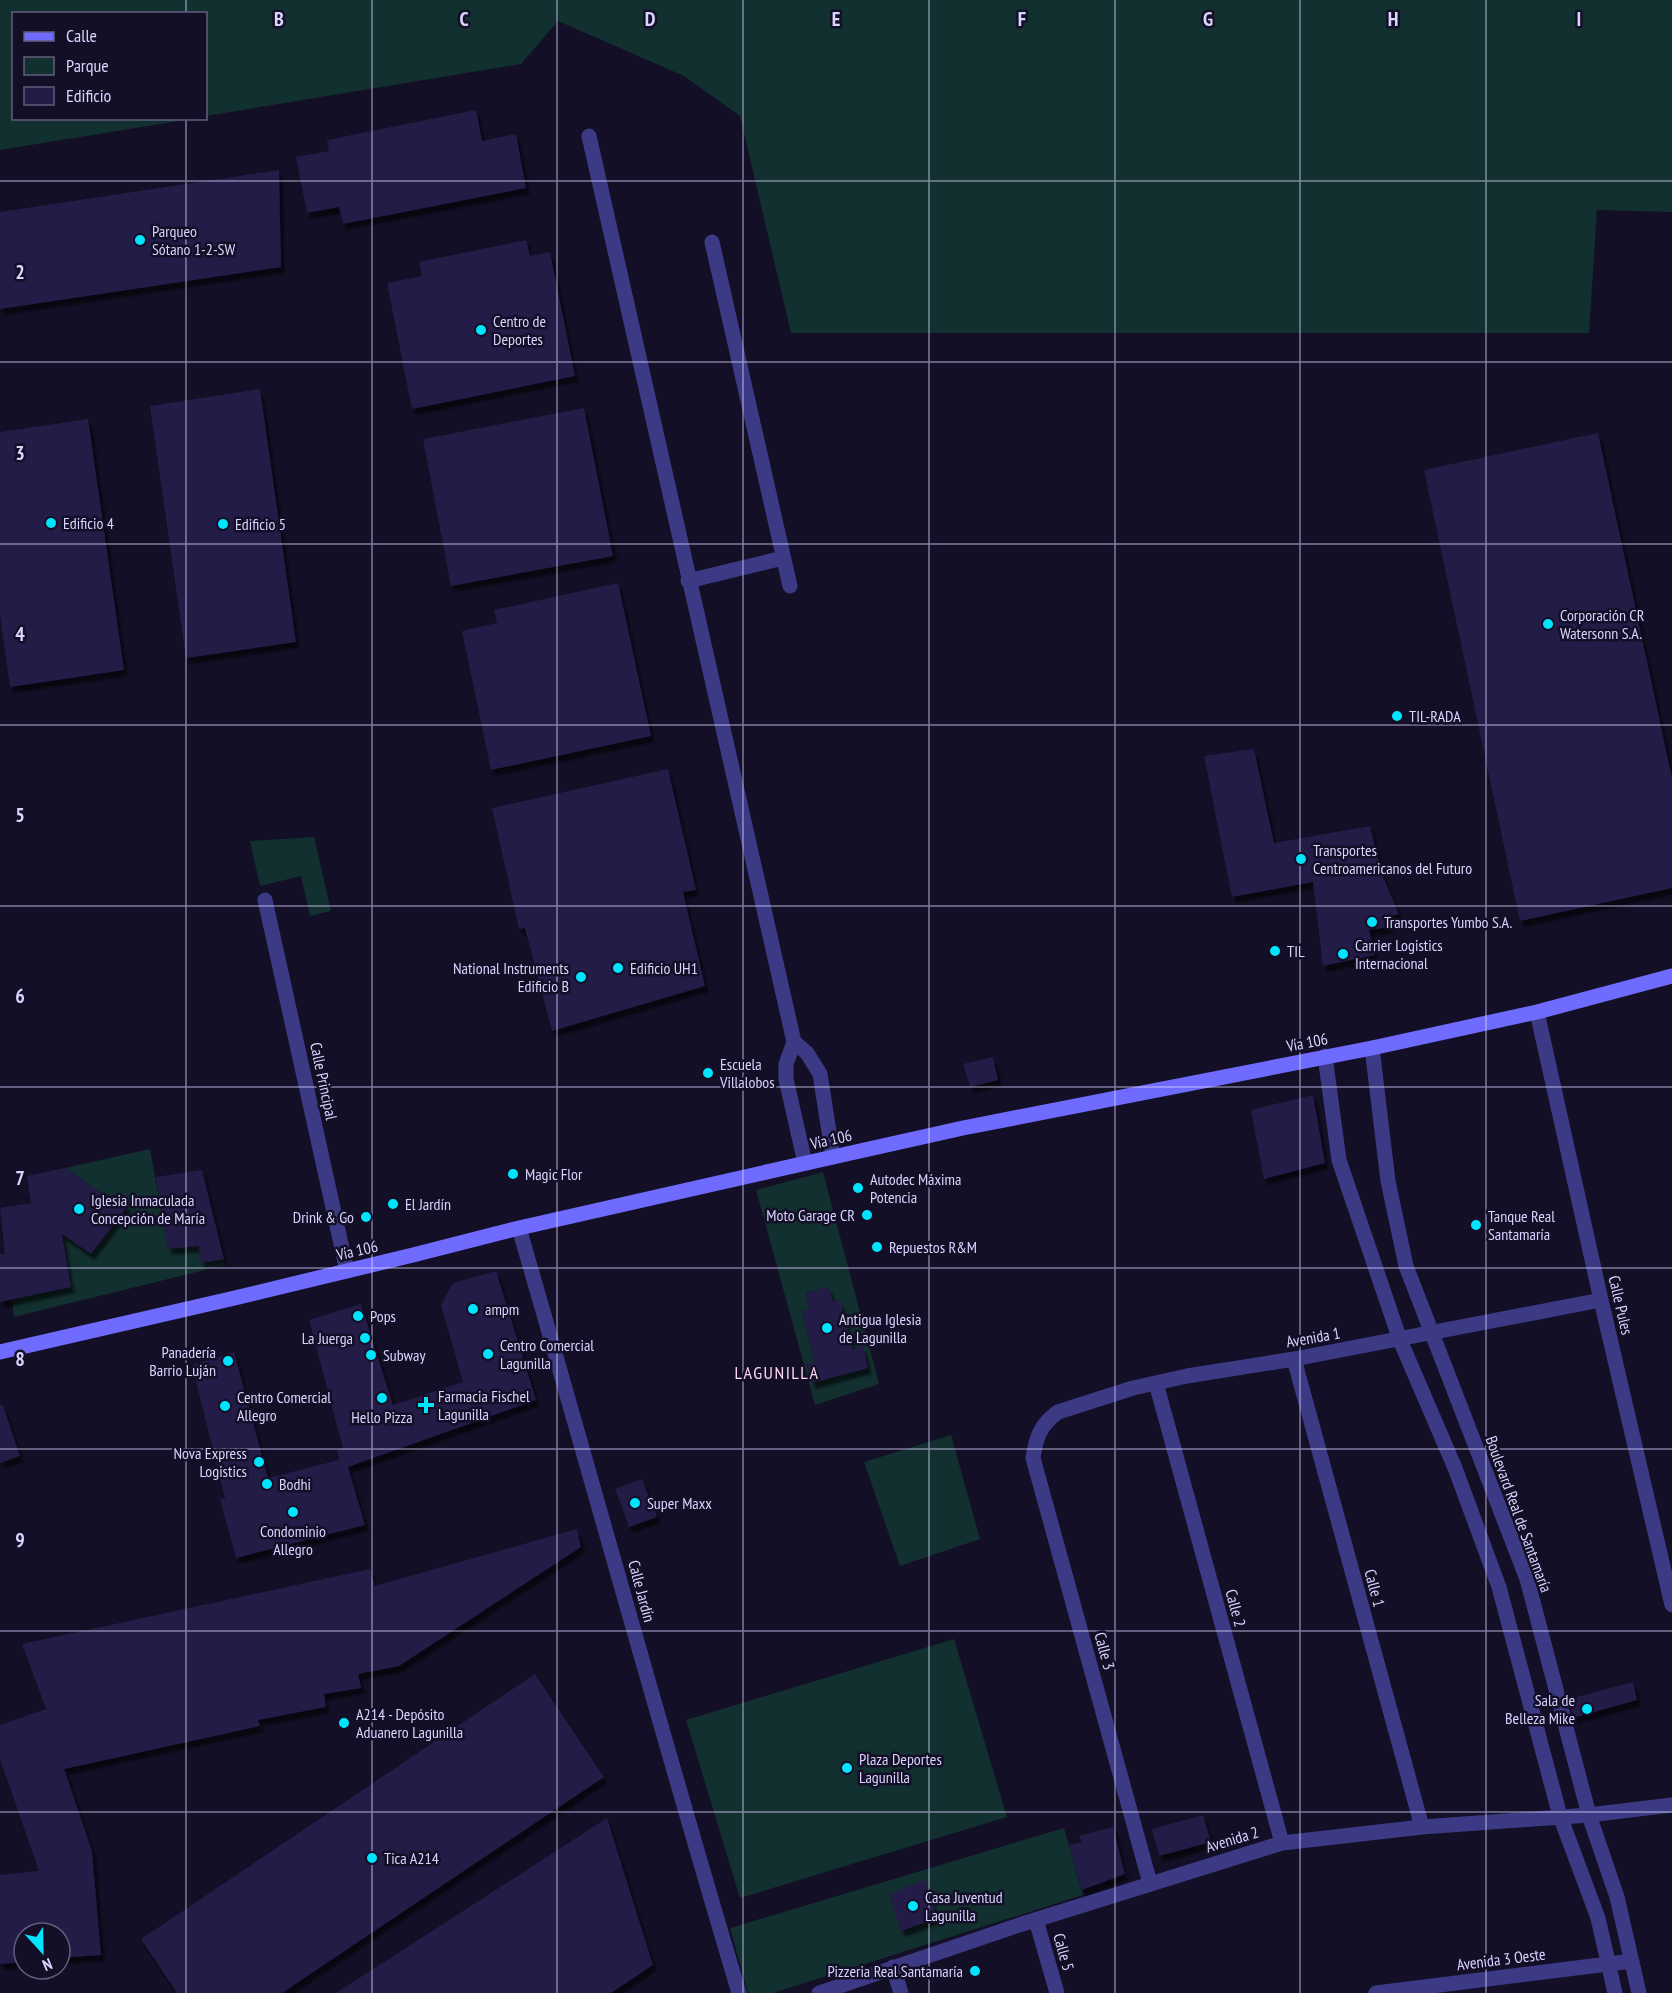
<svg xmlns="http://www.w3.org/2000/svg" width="1672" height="1993" viewBox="0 0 1672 1993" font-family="'PT Sans Narrow',sans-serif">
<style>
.green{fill:#12302f;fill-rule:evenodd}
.building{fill:#241b47;filter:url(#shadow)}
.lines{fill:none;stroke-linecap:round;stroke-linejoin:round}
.minor{stroke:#3d3a85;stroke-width:15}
.secondary{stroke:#6f6bff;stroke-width:15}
.grid{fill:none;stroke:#d9d4ff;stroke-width:1.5;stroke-opacity:0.55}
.poi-dot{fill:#00e5ff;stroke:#130f26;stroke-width:2}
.labels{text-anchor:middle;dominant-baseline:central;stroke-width:5;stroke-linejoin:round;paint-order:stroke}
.poi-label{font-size:16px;fill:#d9d4ff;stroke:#130f26;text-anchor:start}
.street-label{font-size:16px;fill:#d9d4ff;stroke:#130f26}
.neighbourhood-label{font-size:18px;letter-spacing:1.5px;fill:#ffd6f0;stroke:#130f26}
.grid-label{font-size:20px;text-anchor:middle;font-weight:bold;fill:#d9d4ff;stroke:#130f26;stroke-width:5;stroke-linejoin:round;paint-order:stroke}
</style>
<defs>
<filter id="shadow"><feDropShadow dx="3.5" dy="6" stdDeviation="1.5" flood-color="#0009"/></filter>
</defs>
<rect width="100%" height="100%" fill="#130f26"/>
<path class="green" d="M 0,0 L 1672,0 L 1672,212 L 1597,210 L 1589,333 L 791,333 L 740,116 L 684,76 L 558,21 L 521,64 L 206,116 L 206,14 L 14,14 L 14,118 L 191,119 L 0,150 Z
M 314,837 L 331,911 L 310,916 L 301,876 L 260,886 L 250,841 Z
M 150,1149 L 168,1249 L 199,1246 L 202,1263 L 224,1259 L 225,1265 L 14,1317 L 12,1300 L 71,1286 L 62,1232 L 32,1211 L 81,1241 L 79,1246 L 91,1254 L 128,1207 L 114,1194 L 110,1199 L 65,1168 Z
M 823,1172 L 879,1384 L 815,1405 L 756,1190 ZM 829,1287 L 833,1302 L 840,1300 L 853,1349 L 863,1347 L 868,1368 L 812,1383 L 807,1364 L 815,1362 L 802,1311 L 809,1309 L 806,1293 Z
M 951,1435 L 980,1539 L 900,1566 L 864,1462 Z
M 954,1639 L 1007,1817 L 740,1898 L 686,1720 Z
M 1064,1828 L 1083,1895 L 773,1993 L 748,1993 L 730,1928 Z"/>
<path class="building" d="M 476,110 L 482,141 L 516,134 L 526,188 L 343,224 L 339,207 L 307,213 L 296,157 L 329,151 L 327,140 Z
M 279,170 L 281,267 L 0,309 L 0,212 Z
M 526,240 L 530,256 L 550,252 L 575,376 L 412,409 L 387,283 L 422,276 L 419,262 Z
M 260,389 L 296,642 L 186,658 L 150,406 Z
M 584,408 L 613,556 L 451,586 L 423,439 Z
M 88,419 L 124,670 L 10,687 L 0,615 L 0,432 Z
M 1598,433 L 1672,778 L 1672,888 L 1520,921 L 1424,470 Z
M 618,583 L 651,736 L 491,770 L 462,631 L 497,623 L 494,610 Z
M 1254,749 L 1274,843 L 1370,826 L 1382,875 L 1399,914 L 1388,917 L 1390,927 L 1369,930 L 1375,955 L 1323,966 L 1313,882 L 1232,897 L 1204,756 Z
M 668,769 L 696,890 L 683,892 L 705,986 L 552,1031 L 525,928 L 519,929 L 492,808 Z
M 993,1057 L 998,1080 L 970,1087 L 963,1064 Z
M 1313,1095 L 1325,1163 L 1264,1179 L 1251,1110 Z
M 65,1168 L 110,1199 L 113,1194 L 128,1206 L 91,1254 L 62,1234 L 71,1287 L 0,1302 L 0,1254 L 5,1254 L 0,1208 L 31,1203 L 27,1176 Z
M 202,1170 L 224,1259 L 201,1263 L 199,1246 L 168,1249 L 156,1177 Z
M 496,1271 L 536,1400 L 348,1467 L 365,1525 L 236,1558 L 220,1499 L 225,1498 L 192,1365 L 234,1352 L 268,1478 L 339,1460 L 337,1450 L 343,1448 L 309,1320 L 361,1304 L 393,1405 L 463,1382 L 441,1305 L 453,1283 Z
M 829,1287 L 833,1302 L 840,1300 L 853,1349 L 863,1346 L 868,1368 L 812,1383 L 807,1363 L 815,1362 L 802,1311 L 809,1309 L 806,1293 Z
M 0,1405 L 3,1405 L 20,1456 L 0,1463 Z
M 642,1479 L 657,1517 L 629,1527 L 615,1489 Z
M 577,1529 L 581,1547 L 399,1666 L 358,1674 L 361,1688 L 324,1694 L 326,1707 L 258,1720 L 260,1726 L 64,1769 L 92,1851 L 101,1955 L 60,1958 L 60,1933 L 24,1933 L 24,1962 L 0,1964 L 0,1875 L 39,1871 L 0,1759 L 0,1725 L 46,1709 L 22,1644 L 370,1569 L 375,1586 Z
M 535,1674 L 604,1777 L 282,1993 L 177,1993 L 141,1939 Z
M 1633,1682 L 1637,1700 L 1573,1718 L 1569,1699 Z
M 1203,1815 L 1211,1842 L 1159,1856 L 1152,1829 Z
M 607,1818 L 653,1965 L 611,1993 L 336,1993 Z
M 1113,1827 L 1125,1874 L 1082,1890 L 1069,1845 L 1082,1842 L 1079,1836 Z
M 925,1880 L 937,1918 L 901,1931 L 889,1894 Z"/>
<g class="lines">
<path class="minor" d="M 589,136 L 794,1042 L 786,1064 L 786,1079 L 805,1163
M 712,242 L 790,586
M 688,581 L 783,558
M 265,900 L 347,1271
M 1537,1012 L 1601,1300 L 1672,1605
M 794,1042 L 807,1053 L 820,1074 L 833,1157
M 1372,1048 L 1388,1181 L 1406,1266 L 1527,1579 L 1589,1815 L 1617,1897 L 1639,1993
M 1325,1056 L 1339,1160 L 1400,1340 L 1455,1468 L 1499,1587 L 1560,1816 L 1598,1918 L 1615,1993
M 519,1228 C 593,1483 663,1739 739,1993
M 1294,1359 L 1422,1827
M 1156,1383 L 1282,1843
M 1150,1883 L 1033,1458 C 1036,1437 1041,1424 1058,1412 L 1133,1388 L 1187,1376 L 1294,1359 L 1601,1300
M 1036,1920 L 1057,1993
M 893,1967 L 901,1993
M 819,1993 L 1019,1925 L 1282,1843 L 1422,1827 L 1589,1815 L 1672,1805
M 1376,1993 L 1632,1961"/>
<path class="secondary" d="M 0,1352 L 239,1297 L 413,1255 L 519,1228 L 833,1157 L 963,1128 L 1372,1048 L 1537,1012 L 1672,976"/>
</g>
<path class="grid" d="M 186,0 L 186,14M 372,0 L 372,1993M 557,0 L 557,1993M 743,0 L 743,1993M 929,0 L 929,1993M 1115,0 L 1115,1993M 1300,0 L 1300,1993M 1486,0 L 1486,1993M 186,118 L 186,1993M 0,181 L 1672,181M 0,362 L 1672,362M 0,544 L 1672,544M 0,725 L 1672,725M 0,906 L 1672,906M 0,1087 L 1672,1087M 0,1268 L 1672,1268M 0,1449 L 1672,1449M 0,1631 L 1672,1631M 0,1812 L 1672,1812"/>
<g class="poi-dot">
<circle cx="140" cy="240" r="6"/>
<circle cx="481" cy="330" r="6"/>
<circle cx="51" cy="523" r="6"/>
<circle cx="223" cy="524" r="6"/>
<circle cx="1548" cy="624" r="6"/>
<circle cx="1397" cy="716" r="6"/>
<circle cx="1301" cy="859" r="6"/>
<circle cx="1372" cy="922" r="6"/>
<circle cx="1275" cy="951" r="6"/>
<circle cx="1343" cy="954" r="6"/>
<circle cx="618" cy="968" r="6"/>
<circle cx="581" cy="977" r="6"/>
<circle cx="708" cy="1073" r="6"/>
<circle cx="513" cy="1174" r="6"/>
<circle cx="858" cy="1188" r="6"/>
<circle cx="393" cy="1204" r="6"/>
<circle cx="79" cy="1209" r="6"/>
<circle cx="867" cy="1215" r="6"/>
<circle cx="366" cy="1217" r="6"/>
<circle cx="1476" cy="1225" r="6"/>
<circle cx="877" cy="1247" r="6"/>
<circle cx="473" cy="1309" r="6"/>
<circle cx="358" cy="1316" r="6"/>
<circle cx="827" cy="1328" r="6"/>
<circle cx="365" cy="1338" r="6"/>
<circle cx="488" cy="1354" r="6"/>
<circle cx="371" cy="1355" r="6"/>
<circle cx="228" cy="1361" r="6"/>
<circle cx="382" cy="1398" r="6"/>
<path d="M423 1396h6v6h6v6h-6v6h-6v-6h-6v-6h6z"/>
<circle cx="225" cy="1406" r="6"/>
<circle cx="259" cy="1462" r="6"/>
<circle cx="267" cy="1484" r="6"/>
<circle cx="635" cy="1503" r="6"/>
<circle cx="293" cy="1512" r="6"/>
<circle cx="1587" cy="1709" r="6"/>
<circle cx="344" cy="1723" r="6"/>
<circle cx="847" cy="1768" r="6"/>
<circle cx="372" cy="1858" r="6"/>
<circle cx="913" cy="1906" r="6"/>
<circle cx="975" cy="1971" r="6"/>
</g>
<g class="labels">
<g class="poi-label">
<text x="152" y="231">Parqueo<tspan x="152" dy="18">Sótano 1-2-SW</tspan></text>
<text x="493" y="321">Centro de<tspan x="493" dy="18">Deportes</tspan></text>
<text x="63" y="523">Edificio 4</text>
<text x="235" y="524">Edificio 5</text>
<text x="1560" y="615">Corporación CR<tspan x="1560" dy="18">Watersonn S.A.</tspan></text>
<text x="1409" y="716">TIL-RADA</text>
<text x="1313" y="850">Transportes<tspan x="1313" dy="18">Centroamericanos del Futuro</tspan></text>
<text x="1384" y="922">Transportes Yumbo S.A.</text>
<text x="1355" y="945">Carrier Logistics<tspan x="1355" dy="18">Internacional</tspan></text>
<text x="1287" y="951">TIL</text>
<text x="569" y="968" text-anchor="end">National Instruments<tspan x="569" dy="18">Edificio B</tspan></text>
<text x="630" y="968">Edificio UH1</text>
<text x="720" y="1064">Escuela<tspan x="720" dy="18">Villalobos</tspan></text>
<text x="525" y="1174">Magic Flor</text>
<text x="870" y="1179">Autodec Máxima<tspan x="870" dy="18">Potencia</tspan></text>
<text x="91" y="1200">Iglesia Inmaculada<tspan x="91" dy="18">Concepción de María</tspan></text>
<text x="405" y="1204">El Jardín</text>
<text x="855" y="1215" text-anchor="end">Moto Garage CR</text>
<text x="1488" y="1216">Tanque Real<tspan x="1488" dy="18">Santamaría</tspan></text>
<text x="354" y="1217" text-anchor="end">Drink &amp; Go</text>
<text x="889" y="1247">Repuestos R&amp;M</text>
<text x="485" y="1309">ampm</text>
<text x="370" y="1316">Pops</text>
<text x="839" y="1319">Antigua Iglesia<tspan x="839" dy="18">de Lagunilla</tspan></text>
<text x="353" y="1338" text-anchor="end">La Juerga</text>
<text x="500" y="1345">Centro Comercial<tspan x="500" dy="18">Lagunilla</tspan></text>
<text x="216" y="1352" text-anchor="end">Panadería<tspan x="216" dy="18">Barrio Luján</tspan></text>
<text x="383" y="1355">Subway</text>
<text x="438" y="1396">Farmacia Fischel<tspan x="438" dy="18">Lagunilla</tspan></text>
<text x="237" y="1397">Centro Comercial<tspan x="237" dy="18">Allegro</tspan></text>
<text x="382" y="1417" text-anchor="middle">Hello Pizza</text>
<text x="247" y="1453" text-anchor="end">Nova Express<tspan x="247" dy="18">Logistics</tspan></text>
<text x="279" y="1484">Bodhi</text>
<text x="647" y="1503">Super Maxx</text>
<text x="293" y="1531" text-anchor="middle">Condominio<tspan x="293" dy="18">Allegro</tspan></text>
<text x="1575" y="1700" text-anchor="end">Sala de<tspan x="1575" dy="18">Belleza Mike</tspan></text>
<text x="356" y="1714">A214 - Depósito<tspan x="356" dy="18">Aduanero Lagunilla</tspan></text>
<text x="859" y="1759">Plaza Deportes<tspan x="859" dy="18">Lagunilla</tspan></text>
<text x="384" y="1858">Tica A214</text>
<text x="925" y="1897">Casa Juventud<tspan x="925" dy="18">Lagunilla</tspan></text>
<text x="963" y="1971" text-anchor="end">Pizzeria Real Santamaría</text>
</g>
<g class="street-label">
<text transform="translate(1307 1042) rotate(-11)">Vía 106</text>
<text transform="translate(324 1081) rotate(78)">Calle Principal</text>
<text transform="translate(831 1139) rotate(-13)">Vía 106</text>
<text transform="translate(357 1250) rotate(-13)">Vía 106</text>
<text transform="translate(1621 1305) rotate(77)">Calle Pules</text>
<text transform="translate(1313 1337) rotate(-10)">Avenida 1</text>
<text transform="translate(1519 1514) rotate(70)">Boulevard Real de Santamaría</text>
<text transform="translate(1375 1588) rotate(75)">Calle 1</text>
<text transform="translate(642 1591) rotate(75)">Calle Jardín</text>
<text transform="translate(1236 1608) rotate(75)">Calle 2</text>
<text transform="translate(1105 1651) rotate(75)">Calle 3</text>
<text transform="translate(1232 1839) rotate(-17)">Avenida 2</text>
<text transform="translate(1064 1952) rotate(74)">Calle 5</text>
<text transform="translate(1501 1959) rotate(-7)">Avenida 3 Oeste</text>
</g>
<g class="neighbourhood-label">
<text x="777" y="1372">LAGUNILLA</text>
</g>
</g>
<g class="grid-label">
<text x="279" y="26">B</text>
<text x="464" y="26">C</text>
<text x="650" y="26">D</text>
<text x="836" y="26">E</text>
<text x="1022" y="26">F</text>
<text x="1208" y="26">G</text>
<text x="1393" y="26">H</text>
<text x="1579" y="26">I</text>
<text x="20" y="279">2</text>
<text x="20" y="460">3</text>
<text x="20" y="641">4</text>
<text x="20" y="822">5</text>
<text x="20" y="1003">6</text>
<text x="20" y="1185">7</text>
<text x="20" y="1366">8</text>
<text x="20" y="1547">9</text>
</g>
<rect x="12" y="12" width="195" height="108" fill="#130f26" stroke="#625e7d" stroke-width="1.5"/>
<rect x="24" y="32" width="30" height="9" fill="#6f6bff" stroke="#625e7d" stroke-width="1.5"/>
<text x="66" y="42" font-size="18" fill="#d9d4ff">Calle</text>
<rect x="24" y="57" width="30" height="18" fill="#12302f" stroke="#625e7d" stroke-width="1.5"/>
<text x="66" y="72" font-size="18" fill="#d9d4ff">Parque</text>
<rect x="24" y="87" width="30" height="18" fill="#241b47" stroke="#625e7d" stroke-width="1.5"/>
<text x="66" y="102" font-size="18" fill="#d9d4ff">Edificio</text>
<g transform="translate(42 1951) rotate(158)"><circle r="28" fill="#130f26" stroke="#625e7d" stroke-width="1.5"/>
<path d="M0-4.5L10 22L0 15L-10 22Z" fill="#00e5ff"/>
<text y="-9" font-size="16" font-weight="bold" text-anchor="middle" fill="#d9d4ff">N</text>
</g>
</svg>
